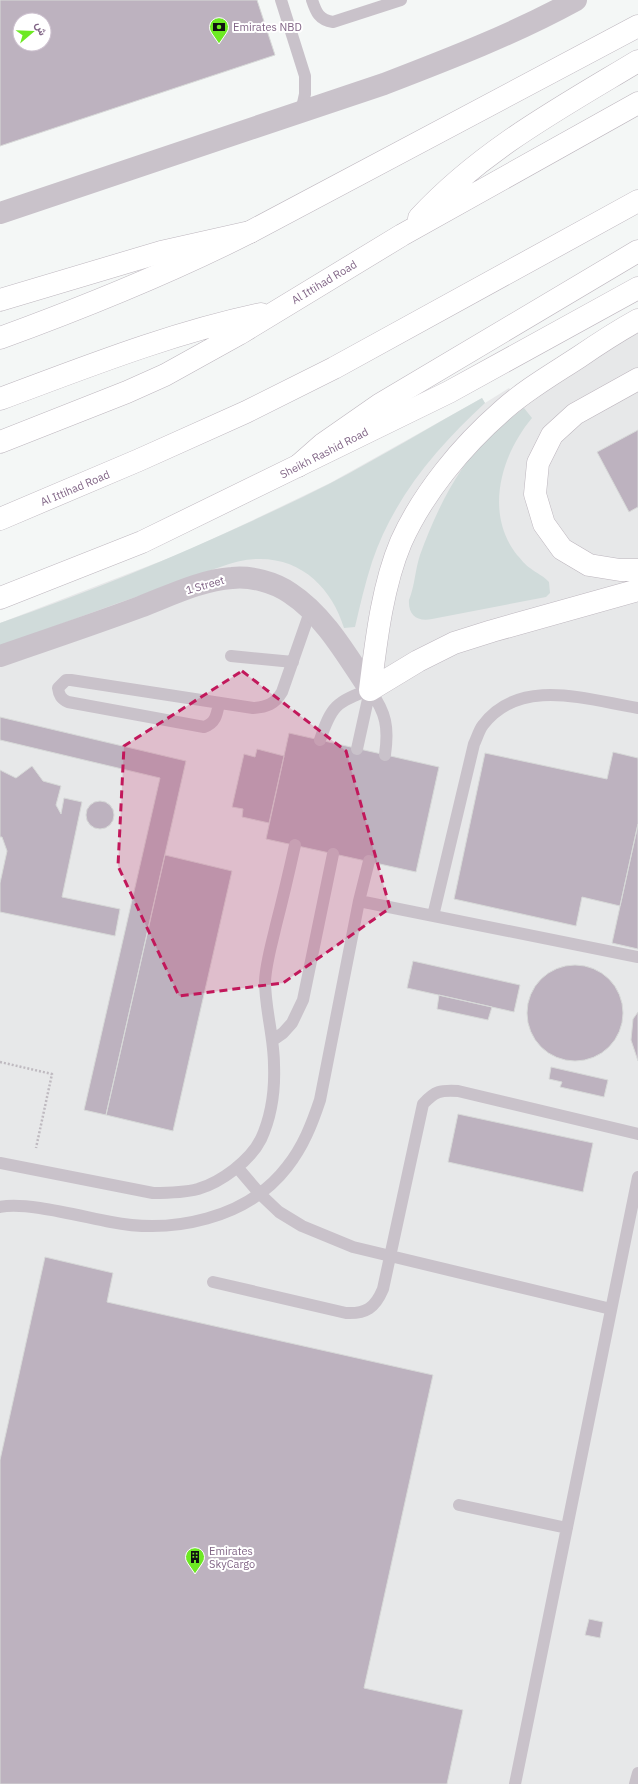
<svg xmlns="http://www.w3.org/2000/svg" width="638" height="1784" viewBox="0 0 638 1784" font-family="'IBM Plex Sans',Vazirmatn,sans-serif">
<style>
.built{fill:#e7e8e9}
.green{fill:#d0dbda}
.building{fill:#bdb2bf;stroke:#d7d9d8;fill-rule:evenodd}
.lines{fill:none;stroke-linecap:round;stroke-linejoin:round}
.primary-casing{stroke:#bdb6be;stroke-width:23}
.trunk-casing{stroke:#bcb5bd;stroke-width:23}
.motorway-casing{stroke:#bcb5bd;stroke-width:23}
.path{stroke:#bfbac0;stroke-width:2.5;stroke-dasharray:2 2;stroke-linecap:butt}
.service{stroke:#c9c2ca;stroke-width:12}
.minor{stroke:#c9c2ca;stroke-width:22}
.primary{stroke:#fff;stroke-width:22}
.trunk{stroke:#fff;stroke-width:22}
.motorway{stroke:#fff;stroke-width:22}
.marked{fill:#c2185b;fill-opacity:0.2;stroke:#c2185b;stroke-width:3;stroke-dasharray:8 5;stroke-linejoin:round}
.labels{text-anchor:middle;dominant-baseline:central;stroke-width:4;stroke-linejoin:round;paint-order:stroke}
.poi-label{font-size:11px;fill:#816586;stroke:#fff;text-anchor:start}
.street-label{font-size:11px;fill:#816586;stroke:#fff}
</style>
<rect width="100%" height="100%" fill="#f4f7f6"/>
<path class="built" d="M 638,333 L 638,1784 L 0,1784 L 0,623 L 182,553 L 251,521 L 330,483 L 482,398 L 485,403 L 509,388 L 524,408 L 567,376 L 618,344 Z"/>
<path class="green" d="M 482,398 L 485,403 C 437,447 393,499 372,562 C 365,584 360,605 355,627 L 344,628 C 332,588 301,557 256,559 C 232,560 208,572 186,580 C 124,600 62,624 0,646 L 0,623 C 112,584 223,537 329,484 C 381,457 431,426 482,398 Z
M 524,408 L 532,418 C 501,455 484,513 517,555 C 521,559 525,565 530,568 C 536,573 544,576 549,582 L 550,593 L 546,597 L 432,619 C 417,622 408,615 409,600 C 415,585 415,570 420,555 C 436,511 458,465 493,432 C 502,423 514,416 524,408 Z"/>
<path class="building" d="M 0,0 L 257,0 L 275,55 L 0,146 ZM 20,20 L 44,20 L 44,44 L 20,44 Z
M 638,430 L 638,507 L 629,512 L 597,452 Z
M 0,717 L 186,761 L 106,1115 L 84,1110 L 160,778 L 0,740 Z
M 289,733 L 439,767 L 416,872 L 266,839 Z
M 257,749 L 284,756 L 269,823 L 242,817 L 243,809 L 232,807 L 244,754 L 255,757 Z
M 613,752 L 638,758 L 638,824 L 620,906 L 582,897 L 576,926 L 454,899 L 485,753 L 607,779 Z
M 32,766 L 43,781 L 61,786 L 56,805 L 61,814 L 64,798 L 82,802 L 62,897 L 120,909 L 115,936 L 0,912 L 0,883 L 7,851 L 2,837 L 0,837 L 0,770 L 16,778 Z
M86 815a14 14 0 1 1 28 0a14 14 0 1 1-28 0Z
M 638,824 L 638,949 L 612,943 Z
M 165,855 L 232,871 L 173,1131 L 106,1115 Z
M 413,961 L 520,985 L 514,1012 L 407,988 Z
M527 1013a48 48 0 1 1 96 0a48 48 0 1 1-96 0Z
M 439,995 L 492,1007 L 488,1020 L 437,1009 Z
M 638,1012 L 638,1061 L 631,1040 L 633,1019 Z
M 551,1067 L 608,1080 L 604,1097 L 560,1087 L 562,1082 L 549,1079 Z
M 458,1114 L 593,1143 L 583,1192 L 448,1162 Z
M 45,1257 L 113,1273 L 107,1302 L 433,1375 L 364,1688 L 463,1710 L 447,1784 L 0,1784 L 0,1460 Z
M 589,1619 L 603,1622 L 600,1638 L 585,1635 Z"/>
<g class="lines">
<defs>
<path id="primary" d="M 0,300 L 161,252 L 250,232 L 638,26
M 638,379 L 575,414 L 552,435 L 538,463 L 535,494 L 544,524 L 562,549 L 589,565 L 620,570 L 638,570
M 0,598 L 142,542 L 449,392 L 638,288
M 370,690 C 376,642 382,587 401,542 C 423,493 462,446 502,411 C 525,390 553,374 579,357 C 598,344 618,331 638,320
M 370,690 L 418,661 L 454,643 L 492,631 L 638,590"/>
<path id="trunk" d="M 0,338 C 85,307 169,273 250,232"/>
<path id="motorway" d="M 419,218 C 482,150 560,108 638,61
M 0,399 C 86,367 171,333 261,314
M 0,442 L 127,392 L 165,375 L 239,334 L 402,235 L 638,103
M 298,466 L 323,444 L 379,405 L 638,251
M 0,519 L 139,460 L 246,412 L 334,368 L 638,201"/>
</defs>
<use href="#primary" class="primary-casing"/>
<use href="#trunk" class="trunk-casing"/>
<use href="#motorway" class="motorway-casing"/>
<path class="path" d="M 0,1062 L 52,1074 L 36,1148"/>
<path class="service" d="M 281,0 L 305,76 L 305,94 L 301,112
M 312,0 C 316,12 319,20 333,22 L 401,0
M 231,656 L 293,662
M 370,690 C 386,713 389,727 385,755
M 219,703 C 217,714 216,723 204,727 L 68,702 C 61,699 59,695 58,688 L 66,680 L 71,680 L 253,708 C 267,707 275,704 282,692 L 311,609
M 320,740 C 331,707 336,701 370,690
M 357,749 L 370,690
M 359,901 L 638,957
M 433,916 L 474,744 C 477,738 479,730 483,725 C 520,676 588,700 638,708
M 273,1040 L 283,1033 L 292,1023 L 303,1000 L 333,854
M 0,1163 L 153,1193 C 168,1193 183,1193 198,1189 C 221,1182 250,1161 261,1139 C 271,1117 275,1090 274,1065 C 274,1037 265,1009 265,981 C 266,962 272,943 276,925 C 283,898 289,872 295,845
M 237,1167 L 260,1194 L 279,1212 L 302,1226 L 353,1247 L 611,1309
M 0,1207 C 25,1201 83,1217 111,1222 C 172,1234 247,1219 287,1167 C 303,1147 312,1124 320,1100 L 359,901 L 369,861
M 213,1282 L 346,1313 C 366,1314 375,1308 383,1289 L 423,1104 C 435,1091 440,1090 458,1091 L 638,1134
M 459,1505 L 567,1528
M 515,1784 L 638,1177
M 635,1784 L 638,1773"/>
<path class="minor" d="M 0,213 L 384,84 C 449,59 514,34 576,0
M 0,656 C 47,640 94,624 140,607 C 169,596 201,580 232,578 C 251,576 274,582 290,593 C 325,616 347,656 370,690"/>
<use href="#primary" class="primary"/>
<use href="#trunk" class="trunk"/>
<use href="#motorway" class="motorway"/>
</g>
<path class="marked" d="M 242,671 L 346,751 L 390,908 L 283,983 L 179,996 L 118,866 L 124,746 Z"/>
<defs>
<symbol id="bank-pin" viewBox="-11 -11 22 30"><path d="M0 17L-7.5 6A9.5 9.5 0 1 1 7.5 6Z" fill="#6de923" stroke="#fff"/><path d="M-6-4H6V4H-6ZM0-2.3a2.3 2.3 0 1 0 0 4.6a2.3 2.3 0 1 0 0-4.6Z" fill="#111"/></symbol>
<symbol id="building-pin" viewBox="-11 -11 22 30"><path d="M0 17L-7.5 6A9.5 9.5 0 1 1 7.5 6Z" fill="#6de923" stroke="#fff"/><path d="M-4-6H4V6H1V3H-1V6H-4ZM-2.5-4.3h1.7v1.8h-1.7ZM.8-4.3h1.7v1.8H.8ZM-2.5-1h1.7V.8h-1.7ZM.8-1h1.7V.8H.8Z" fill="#111"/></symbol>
</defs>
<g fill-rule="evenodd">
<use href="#bank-pin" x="208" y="16" width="22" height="30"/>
<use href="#building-pin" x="184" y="1546" width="22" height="30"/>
</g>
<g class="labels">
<g class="poi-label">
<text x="233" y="27">Emirates NBD</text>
<text x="209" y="1551">Emirates<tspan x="209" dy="13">SkyCargo</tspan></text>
</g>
<g class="street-label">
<text transform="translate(324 282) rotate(-31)">Al Ittihad Road</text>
<text transform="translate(324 453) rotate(-27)">Sheikh Rashid Road</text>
<text transform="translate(75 488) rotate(-23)">Al Ittihad Road</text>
<text transform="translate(205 585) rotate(-16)">1 Street</text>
</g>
</g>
<g transform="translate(32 32) rotate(71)"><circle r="19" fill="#ffffff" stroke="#cdc1cf"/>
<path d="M0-3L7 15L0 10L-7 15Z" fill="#6de923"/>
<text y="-6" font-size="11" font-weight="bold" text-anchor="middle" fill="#816586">ش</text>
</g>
</svg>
